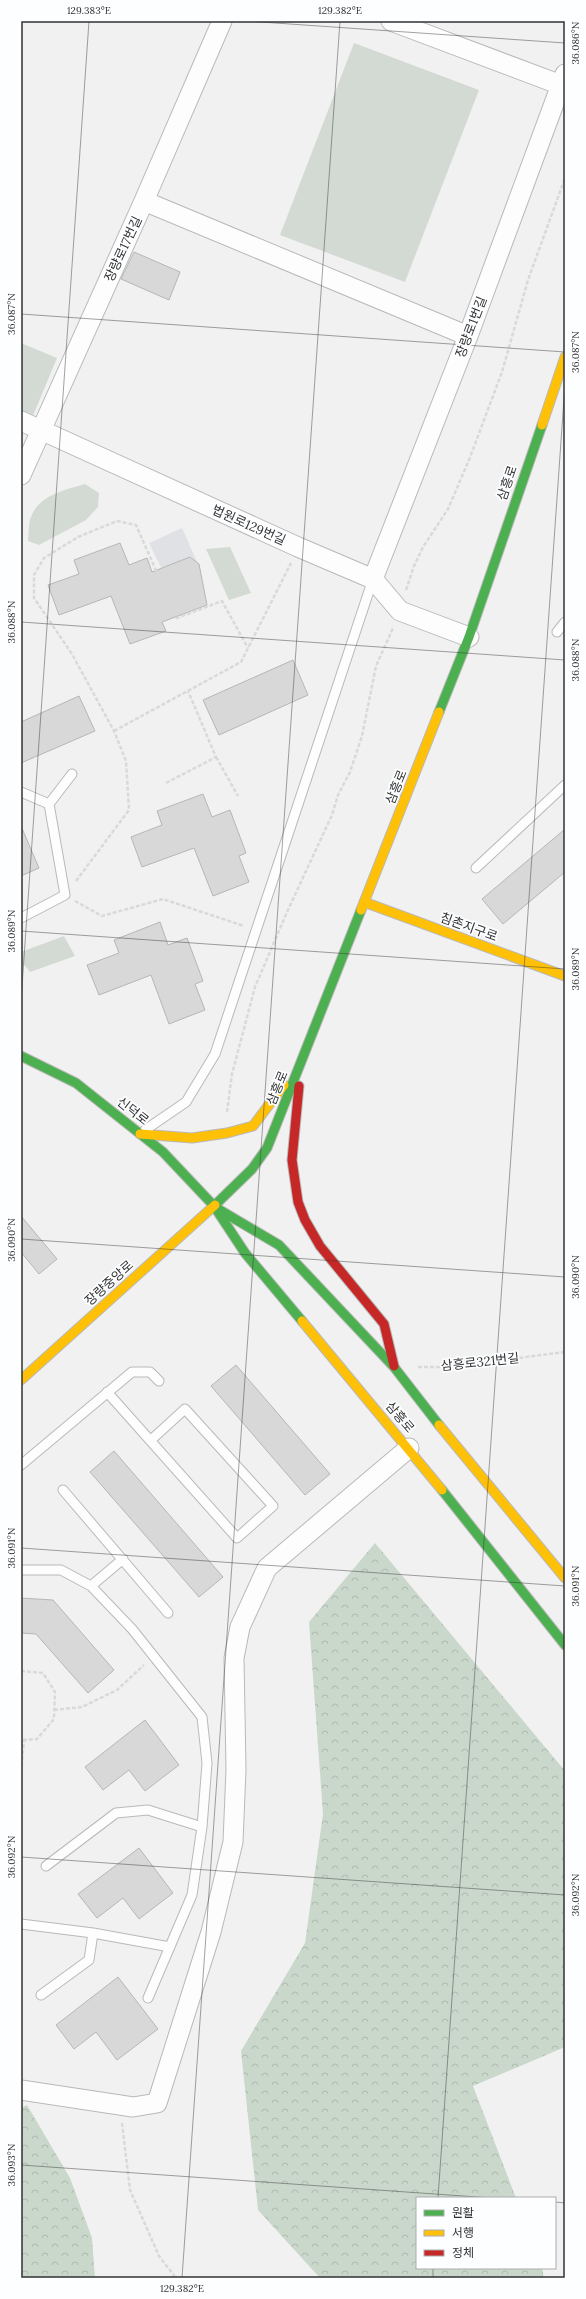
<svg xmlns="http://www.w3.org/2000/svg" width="586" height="2299" viewBox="0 0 586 2299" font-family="Lora,'Noto Sans KR',serif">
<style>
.built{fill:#dfe1e5}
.green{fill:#d3dad3}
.forest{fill:url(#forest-crowns)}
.building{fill:#d8d8d9;stroke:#b6b6b6}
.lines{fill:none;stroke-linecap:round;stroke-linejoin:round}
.lane-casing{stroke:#b9b9b9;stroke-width:11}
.street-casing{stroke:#b9b9b9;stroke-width:21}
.fast-casing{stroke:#b9b9b9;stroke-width:11}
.slow-casing{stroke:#b9b9b9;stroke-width:11}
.jam-casing{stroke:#b9b9b9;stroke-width:11}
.path{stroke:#d9d9da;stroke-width:2.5;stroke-dasharray:4 2;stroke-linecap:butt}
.lane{stroke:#fdfdfd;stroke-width:9}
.street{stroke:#fdfdfd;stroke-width:19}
.fast{stroke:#4caf50;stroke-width:9}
.slow{stroke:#ffc107;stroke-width:9}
.jam{stroke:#c62828;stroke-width:9}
.ticks{fill:none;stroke:#323233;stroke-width:1;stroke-opacity:0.45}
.labels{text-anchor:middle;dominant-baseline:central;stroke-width:3.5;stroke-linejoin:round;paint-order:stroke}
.street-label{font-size:13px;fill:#323233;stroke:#fdfeff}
.neatline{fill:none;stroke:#323233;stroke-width:1.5}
.ticks-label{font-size:10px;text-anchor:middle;fill:#323233}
</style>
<defs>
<pattern id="forest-crowns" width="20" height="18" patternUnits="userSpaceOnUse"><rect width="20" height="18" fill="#cad8cb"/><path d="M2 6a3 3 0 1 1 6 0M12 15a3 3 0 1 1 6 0" fill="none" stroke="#aebaaf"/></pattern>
</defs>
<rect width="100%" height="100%" fill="#f1f1f1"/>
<path class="built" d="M 182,528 L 198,564 L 183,613 L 149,543 Z"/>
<path class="green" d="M 354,43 L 479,90 L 405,282 L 280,235 Z
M 21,343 L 57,358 L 30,423 L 21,419 Z
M 85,484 L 99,493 L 98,507 L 86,520 L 39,545 L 28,541 C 29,534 28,524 31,517 C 39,495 65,490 85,484 Z
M 230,547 L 251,593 L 229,600 L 206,549 Z
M 64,936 L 75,956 L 30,972 L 21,961 L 21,952 Z"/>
<path class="forest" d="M 375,1543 L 565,1771 L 565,2047 L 473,2086 L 516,2198 L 417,2198 L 417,2268 L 542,2268 L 544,2278 L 320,2278 L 258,2210 L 241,2051 L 305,1943 L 323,1814 L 309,1622 Z
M 27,2105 L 70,2178 L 92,2238 L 95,2278 L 21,2278 L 21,2108 Z"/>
<path class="building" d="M 134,252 L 180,272 L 169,300 L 121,279 Z
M 120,543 L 129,565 L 147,558 L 152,572 L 190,557 L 199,564 L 207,605 L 162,622 L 166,631 L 130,644 L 111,596 L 59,615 L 48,585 L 79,574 L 74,560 Z
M 293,660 L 308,695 L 219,735 L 203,700 Z
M 79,696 L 95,731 L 21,763 L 21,722 Z
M 203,794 L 212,817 L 230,810 L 246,853 L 239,856 L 249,882 L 213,896 L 194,848 L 142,867 L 131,837 L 162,825 L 157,811 Z
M 21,826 L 39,868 L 21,876 Z
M 565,829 L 565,872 L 503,924 L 482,899 Z
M 160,922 L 168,945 L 187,938 L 203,981 L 195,984 L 205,1010 L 169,1024 L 151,975 L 99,995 L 87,965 L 119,953 L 114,940 Z
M 21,1216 L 57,1259 L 39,1274 L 21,1252 Z
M 236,1365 L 330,1474 L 305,1495 L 211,1386 Z
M 114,1451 L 223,1577 L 199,1597 L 90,1472 Z
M 21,1598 L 53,1600 L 114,1670 L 88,1693 L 36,1634 L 21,1633 Z
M 145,1720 L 179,1765 L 145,1791 L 129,1770 L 103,1790 L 85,1767 Z
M 139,1848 L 173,1893 L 139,1919 L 123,1898 L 97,1918 L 78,1894 Z
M 118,1977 L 158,2029 L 117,2060 L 96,2032 L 74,2049 L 56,2025 Z"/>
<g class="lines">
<defs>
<path id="lane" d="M 557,632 L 565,622
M 21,792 L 49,804 L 65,895 L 21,918
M 49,804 L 72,774
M 476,868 L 565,785
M 145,1130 L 186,1102 L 215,1054 L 373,579
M 107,1392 L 237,1538 L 273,1506 L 185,1409 L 151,1440
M 21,1465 L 132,1372 L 150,1372 L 159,1381
M 63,1490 L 168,1613
M 21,1570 L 61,1570 L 91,1586 L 132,1629 L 202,1717 L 207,1763 L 202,1827 L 192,1895 L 148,1998
M 91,1586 L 123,1559
M 46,1866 L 116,1813 L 148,1810 L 202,1827
M 21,1924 L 93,1933 L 170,1947
M 41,1995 L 89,1960 L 93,1933"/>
<path id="street" d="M 391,21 L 561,85
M 144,201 L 468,336
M 21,421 L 298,547 L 373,579 L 400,611 L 469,637
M 21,475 L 144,201 L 222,21
M 373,579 L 468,336 L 565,74
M 21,2090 L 133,2107 L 157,2103 L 211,1932 L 233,1842 L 236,1770 L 234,1658 L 240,1627 L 267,1568 L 409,1448"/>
<path id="fast" d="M 439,712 L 469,637 L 542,425
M 21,1056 L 76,1083 L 163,1152 L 214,1206 L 245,1253 L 302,1321
M 215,1205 L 252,1169 L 267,1148 L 361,910
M 218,1209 L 279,1245 L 394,1367 L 439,1425
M 442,1490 L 565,1645"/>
<path id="slow" d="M 542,425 L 565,357
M 364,902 L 565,976
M 361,910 L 439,712
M 140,1134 L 192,1138 L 227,1133 L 253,1126 L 284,1085
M 302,1321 L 442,1490
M 21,1380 L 215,1205
M 439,1425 L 565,1578"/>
<path id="jam" d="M 299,1086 L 292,1160 L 298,1202 L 305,1220 L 320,1246 L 384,1324 L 394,1366"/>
</defs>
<use href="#lane" class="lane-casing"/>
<use href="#street" class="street-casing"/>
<use href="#fast" class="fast-casing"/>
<use href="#slow" class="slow-casing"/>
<use href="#jam" class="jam-casing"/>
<path class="path" d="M 406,590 L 414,566 L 423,547 L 448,509 L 469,460 L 502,372 L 528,280 L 565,178
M 114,731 L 241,662 L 291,563
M 216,757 L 238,796
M 166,783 L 216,757 L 188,691
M 76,881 L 129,810 L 126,761 L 114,731 L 72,654 L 34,598 L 34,575 L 44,558 L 78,537 L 117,521 L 136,525 L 177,618 L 222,601 L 248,648
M 75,901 L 102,916 L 163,899 L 244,926
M 227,1112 L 232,1074 L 255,987 L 287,912 L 332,815 L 338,795 L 350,772 L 362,736 L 376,666 L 393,628
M 418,1367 L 449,1367 L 565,1352
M 21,1671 L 43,1673 L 55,1692 L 54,1719 L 37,1739 L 21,1740
M 54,1710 L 82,1707 L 117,1690 L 144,1665
M 21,1772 L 24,1740
M 122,2123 L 130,2190 L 159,2256 L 176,2278"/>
<use href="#lane" class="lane"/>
<use href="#street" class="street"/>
<use href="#fast" class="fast"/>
<use href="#slow" class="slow"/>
<use href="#jam" class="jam"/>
</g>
<path class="ticks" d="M 246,21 L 565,43M 21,314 L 565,352M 21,622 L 565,660M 21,931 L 565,969M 21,1001 L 89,21M 21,1239 L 565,1277M 21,1548 L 565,1586M 21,1857 L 565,1895M 21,2165 L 492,2198M 438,2198 L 565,384M 555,2202 L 565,2203M 182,2278 L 340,21M 433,2278 L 433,2268"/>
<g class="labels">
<g class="street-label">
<text transform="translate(123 249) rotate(-65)">장량로17번길</text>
<text transform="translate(471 327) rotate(-69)">장량로1번길</text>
<text transform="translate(507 483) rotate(-71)">삼흥로</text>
<text transform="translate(249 525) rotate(24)">법원로129번길</text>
<text transform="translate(396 787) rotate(-68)">삼흥로</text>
<text transform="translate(469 927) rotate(20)">침촌지구로</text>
<text transform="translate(277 1088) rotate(-68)">삼흥로</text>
<text transform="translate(133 1111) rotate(38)">신덕로</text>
<text transform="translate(109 1283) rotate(-42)">장량중앙로</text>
<text transform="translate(480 1362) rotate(-6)">삼흥로321번길</text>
<text transform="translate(400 1417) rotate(50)">삼흥로</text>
</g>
</g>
<rect width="586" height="2299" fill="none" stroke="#fdfeff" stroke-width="44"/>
<rect x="416" y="2197" width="140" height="72" fill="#fdfeff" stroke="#acacad"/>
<rect x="424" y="2210" width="20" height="6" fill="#4caf50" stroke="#acacad"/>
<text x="452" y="2217" font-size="12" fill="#323233">원활</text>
<rect x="424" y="2230" width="20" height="6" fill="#ffc107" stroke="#acacad"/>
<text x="452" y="2237" font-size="12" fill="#323233">서행</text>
<rect x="424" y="2250" width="20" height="6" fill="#c62828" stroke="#acacad"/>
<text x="452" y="2257" font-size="12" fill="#323233">정체</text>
<rect x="22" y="22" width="542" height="2255" class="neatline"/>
<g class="ticks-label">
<text x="89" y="14">129.383°E</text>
<text x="340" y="14">129.382°E</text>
<text transform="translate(575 43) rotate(-90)" y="4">36.086°N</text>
<text transform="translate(11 314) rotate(-90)" y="4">36.087°N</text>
<text transform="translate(575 352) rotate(-90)" y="4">36.087°N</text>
<text transform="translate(11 622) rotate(-90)" y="4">36.088°N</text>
<text transform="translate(575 660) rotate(-90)" y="4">36.088°N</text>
<text transform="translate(11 931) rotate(-90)" y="4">36.089°N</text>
<text transform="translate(575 969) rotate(-90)" y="4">36.089°N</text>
<text transform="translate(11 1240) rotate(-90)" y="4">36.090°N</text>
<text transform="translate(575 1277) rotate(-90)" y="4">36.090°N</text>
<text transform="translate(11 1548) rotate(-90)" y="4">36.091°N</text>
<text transform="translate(575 1586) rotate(-90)" y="4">36.091°N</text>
<text transform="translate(11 1857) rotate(-90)" y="4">36.092°N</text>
<text transform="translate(575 1895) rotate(-90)" y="4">36.092°N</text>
<text transform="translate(11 2165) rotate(-90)" y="4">36.093°N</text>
<text x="182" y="2292">129.382°E</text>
</g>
</svg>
